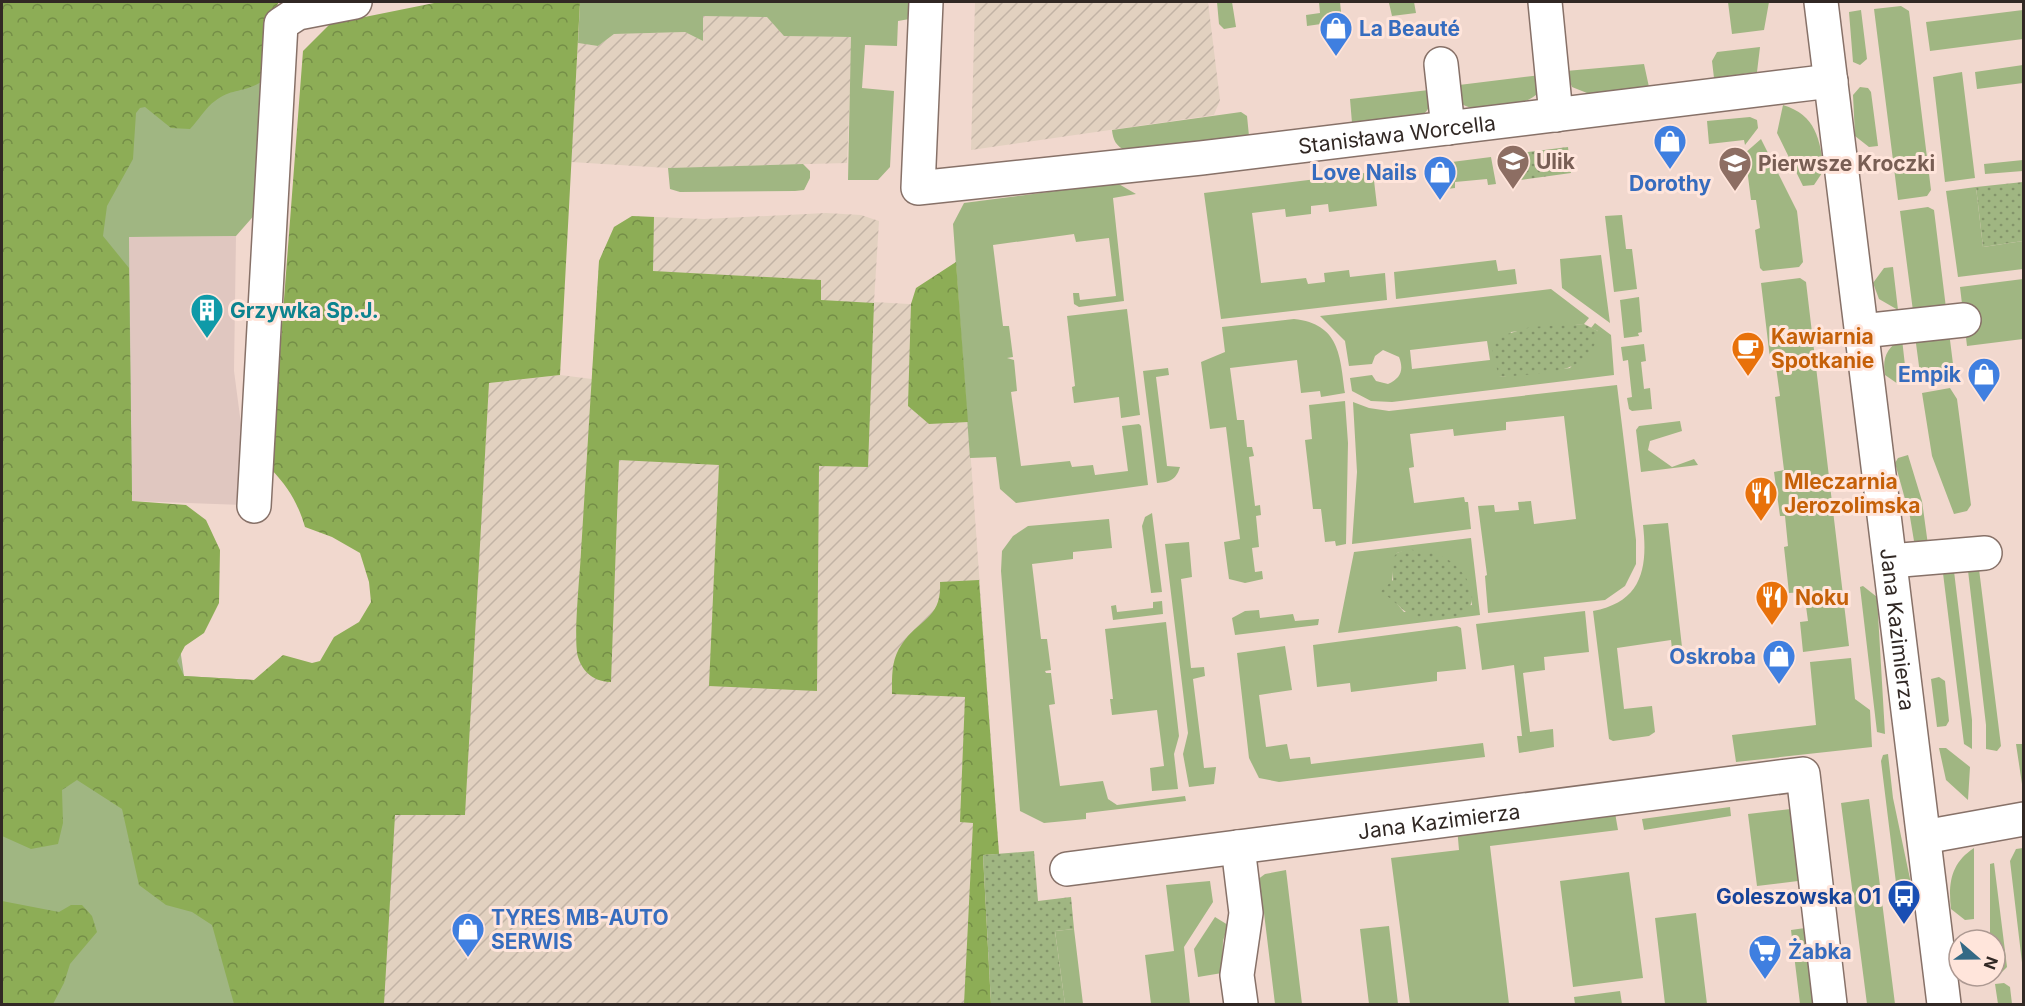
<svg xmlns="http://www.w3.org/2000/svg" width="2025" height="1006" viewBox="0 0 2025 1006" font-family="Inter,sans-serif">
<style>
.commercial{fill:#e0c7c0}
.industrial{fill:url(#industrial-furrows)}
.green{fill:#a0b682;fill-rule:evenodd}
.forest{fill:url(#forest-crowns)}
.park{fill:url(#park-dots)}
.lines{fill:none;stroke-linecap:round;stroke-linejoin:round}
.minor-casing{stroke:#877168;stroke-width:36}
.minor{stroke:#fff;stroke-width:33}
.labels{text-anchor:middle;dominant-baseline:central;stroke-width:6;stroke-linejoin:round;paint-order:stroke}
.shop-label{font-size:21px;font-weight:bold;fill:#366cbe;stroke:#ffe5db;text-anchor:start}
.street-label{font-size:21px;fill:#312824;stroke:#ffe5db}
.education-label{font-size:21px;font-weight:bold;fill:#785e54;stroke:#ffe5db;text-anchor:start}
.culture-label{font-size:21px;font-weight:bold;fill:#0d838f;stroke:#ffe5db;text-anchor:start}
.food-label{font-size:21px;font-weight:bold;fill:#c56008;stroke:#ffe5db;text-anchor:start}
.transit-label{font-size:21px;font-weight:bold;fill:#164399;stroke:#ffe5db;text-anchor:end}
</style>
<defs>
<pattern id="industrial-furrows" width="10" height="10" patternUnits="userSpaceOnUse" patternTransform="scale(1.5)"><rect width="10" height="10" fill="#e2d1c0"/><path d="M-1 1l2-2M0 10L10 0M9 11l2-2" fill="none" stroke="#c2b3a5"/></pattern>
<pattern id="forest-crowns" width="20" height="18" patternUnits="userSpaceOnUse" patternTransform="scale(1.5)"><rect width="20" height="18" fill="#8dad56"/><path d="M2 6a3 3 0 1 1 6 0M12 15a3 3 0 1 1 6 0" fill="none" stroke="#748d47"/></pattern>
<pattern id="park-dots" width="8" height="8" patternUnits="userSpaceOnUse" patternTransform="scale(1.5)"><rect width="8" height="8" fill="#a0b682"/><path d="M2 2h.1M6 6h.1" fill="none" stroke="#83946a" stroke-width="1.8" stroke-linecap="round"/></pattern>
</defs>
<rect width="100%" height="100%" fill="#f1d8ce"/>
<path class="commercial" d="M 236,236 L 234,371 L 241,424 L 243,505 L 132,501 L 129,237 Z"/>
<path class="industrial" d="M 975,2 L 1208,2 L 1220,100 L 1214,115 L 971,150 Z
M 753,15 L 768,17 L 785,36 L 852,37 L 847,163 L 668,168 L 571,162 L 578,43 L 598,46 L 614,34 L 685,32 L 703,41 L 703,16 Z
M 826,213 L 861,215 L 879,221 L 874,302 L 960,307 L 999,854 L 983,855 L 991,1004 L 335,1004 L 338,814 L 464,815 L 489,383 L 560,375 L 592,379 L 599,261 L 614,227 L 632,216 L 704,219 Z"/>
<path class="green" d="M 2,2 L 265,79 L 258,211 L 236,236 L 129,237 L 132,501 L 179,641 L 184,676 L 254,680 L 335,1004 L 2,1004 Z
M 580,2 L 916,2 L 915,18 L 898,21 L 897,46 L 865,45 L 862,88 L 894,91 L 890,167 L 878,180 L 848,180 L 851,37 L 784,36 L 767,17 L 703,16 L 703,41 L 685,32 L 614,34 L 598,46 L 578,43 Z
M 1217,2 L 1232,2 L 1236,27 L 1224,29 L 1219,24 Z
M 1319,2 L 1340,2 L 1342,21 L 1307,26 L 1306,15 L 1320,13 Z
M 1366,2 L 1414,2 L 1416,13 L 1392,16 L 1389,3 Z
M 1728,2 L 1769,2 L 1764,30 L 1732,34 Z
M 1901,6 L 1909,11 L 1931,190 L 1927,196 L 1898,200 L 1874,9 Z
M 1861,10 L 1867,59 L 1860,65 L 1853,62 L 1849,12 Z
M 2023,10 L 2023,39 L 1930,51 L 1926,22 Z
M 1760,47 L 1757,72 L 1714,78 L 1712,61 L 1717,52 Z
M 1644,64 L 1649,87 L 1592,95 L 1572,87 L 1566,71 Z
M 2023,65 L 2023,83 L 1977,89 L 1975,72 Z
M 1962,72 L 1975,178 L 1945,182 L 1933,77 Z
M 1541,75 L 1538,93 C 1527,106 1475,116 1461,103 L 1459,85 Z
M 1860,87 L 1868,88 L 1871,92 L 1878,146 L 1869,147 L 1855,136 L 1853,95 Z
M 1429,90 C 1430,101 1432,110 1420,116 L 1352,123 L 1350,99 Z
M 1783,105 C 1816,115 1820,139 1824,170 L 1814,185 L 1803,186 L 1777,133 Z
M 1241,112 L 1247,116 L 1249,136 L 1126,151 C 1116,146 1113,140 1112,130 Z
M 1750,117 L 1757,120 L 1758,128 L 1745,145 L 1744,140 L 1709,144 L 1707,121 Z
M 1761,139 L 1797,211 L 1803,262 L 1799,267 L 1763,271 L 1760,268 L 1755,230 L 1760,228 L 1756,200 L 1751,200 L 1745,153 Z
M 1491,157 L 1496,184 L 1488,185 L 1487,179 L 1455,182 L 1455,188 L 1439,190 L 1436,187 L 1433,168 L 1436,164 Z
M 2023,160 L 2023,171 L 1985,174 L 1984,164 Z
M 803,164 L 810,171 L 810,178 L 804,190 L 795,191 L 680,192 L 670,189 L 668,168 Z
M 1373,172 L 1377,206 L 1329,212 L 1328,204 L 1311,206 L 1311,214 L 1286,217 L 1285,209 L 1252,213 L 1261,283 L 1306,278 L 1308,284 L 1325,282 L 1324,273 L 1349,270 L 1350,277 L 1385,273 L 1387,300 L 1221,319 L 1204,193 Z
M 1117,183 L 1136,194 L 1113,198 L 1124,301 L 1079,307 L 1074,304 L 1073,293 L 1079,293 L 1080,300 L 1116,296 L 1109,238 L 1076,242 L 1074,234 L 993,245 L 1003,326 L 1009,326 L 1013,357 L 1007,358 L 1014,360 L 1017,391 L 1011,392 L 1021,466 L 1070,461 L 1072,467 L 1093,465 L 1095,475 L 1128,471 L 1122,426 L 1139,424 L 1141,426 L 1148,485 L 1016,503 L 1000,489 L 996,457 L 970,458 L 953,224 L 964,203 Z
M 1976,187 L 1983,247 L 2023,241 L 2023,269 L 1958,277 L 1946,191 Z
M 1928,207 L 1934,210 L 1946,308 L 1913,311 L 1900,211 Z
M 1622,215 L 1626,249 L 1632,249 L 1637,289 L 1614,292 L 1605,216 Z
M 1601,255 L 1610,323 L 1562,288 L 1560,259 Z
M 1496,260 L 1498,271 L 1515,269 L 1517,284 L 1396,299 L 1394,272 Z
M 1893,267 L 1898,310 L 1879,299 L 1873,283 L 1884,268 Z
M 1800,278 L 1806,282 L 1849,646 L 1803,652 L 1800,622 L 1808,621 L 1804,592 L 1789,593 L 1784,547 L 1788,546 L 1785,516 L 1780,516 L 1774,472 L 1784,470 L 1775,397 L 1780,396 L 1776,367 L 1771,367 L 1761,283 Z
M 2023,279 L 2023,339 L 1967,346 L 1960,287 Z
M 1551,289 L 1589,318 L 1584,324 L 1511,332 L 1499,377 L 1570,368 L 1598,331 L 1591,328 L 1595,323 L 1611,335 L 1614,375 L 1392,402 L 1371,401 L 1352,391 L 1350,378 L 1372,375 L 1376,381 L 1388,384 C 1401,378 1404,370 1399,357 L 1383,350 L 1375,356 L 1372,364 L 1349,366 L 1345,341 L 1320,316 ZM 1487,341 L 1490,360 L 1412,369 L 1410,350 Z
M 1639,297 L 1642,332 L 1638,333 L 1639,336 L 1624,338 L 1620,300 Z
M 1127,309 L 1140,415 L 1121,418 L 1119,397 L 1074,403 L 1072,387 L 1075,386 L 1067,316 Z
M 1294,319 C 1340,324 1340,356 1345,393 L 1321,397 L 1320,391 L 1301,393 L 1297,360 L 1230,368 L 1237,420 L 1244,420 L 1247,447 L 1252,447 L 1254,456 L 1249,457 L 1255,506 L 1260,505 L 1261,515 L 1256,516 L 1259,547 L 1252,548 L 1255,572 L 1262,571 L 1263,579 L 1245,583 L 1229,579 L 1224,542 L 1240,539 L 1226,427 L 1210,429 L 1201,362 L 1225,352 L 1222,327 Z
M 1949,332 L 1954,372 L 1950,378 L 1921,381 L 1915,336 Z
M 1902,339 L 1907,383 L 1898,384 L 1885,375 C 1882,358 1887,347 1902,339 Z
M 1644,344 L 1646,361 L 1641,362 L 1644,389 L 1650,388 L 1652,409 L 1632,411 L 1629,409 L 1627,398 L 1632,397 L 1628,360 L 1623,361 L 1621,347 Z
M 1168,368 L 1169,375 L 1156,377 L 1167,466 L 1180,467 C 1176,480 1170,482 1157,483 L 1143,371 Z
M 1617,385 L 1636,540 L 1636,564 L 1625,586 L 1605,600 L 1488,613 L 1485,576 L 1487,575 L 1478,506 L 1494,505 L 1495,512 L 1519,510 L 1518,502 L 1531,501 L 1534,524 L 1576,519 L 1564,416 L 1506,422 L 1506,430 L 1454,436 L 1453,429 L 1410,434 L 1414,467 L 1409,468 L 1414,503 L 1464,497 L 1465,502 L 1468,502 L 1471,529 L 1352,544 L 1357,472 L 1353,402 L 1369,408 L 1389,411 Z
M 1950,388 L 1957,399 L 1971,505 L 1967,511 L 1954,514 L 1932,456 L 1922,393 Z
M 1345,401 L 1348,443 L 1346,544 L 1336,546 L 1335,541 L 1325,542 L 1321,509 L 1313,509 L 1305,440 L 1312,439 L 1309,405 Z
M 1680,421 L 1682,431 L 1650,441 L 1648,450 L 1672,467 L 1694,459 L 1698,465 L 1641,472 L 1636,430 L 1639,426 Z
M 1908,455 L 1922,501 L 1928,545 L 1915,547 L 1910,517 L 1895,463 L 1898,458 Z
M 1152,513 L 1162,592 L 1151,593 L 1142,526 L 1145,517 Z
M 1109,519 L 1112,548 L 1073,552 L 1073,559 L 1032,564 L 1041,639 L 1047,639 L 1051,670 L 1045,671 L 1046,673 L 1051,673 L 1055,704 L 1049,705 L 1060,786 L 1103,781 L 1108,799 L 1117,805 L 1185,796 L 1186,801 L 1086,813 L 1086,819 L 1044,823 L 1020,811 L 1001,571 L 1002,551 L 1013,536 L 1028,526 Z
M 1668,523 L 1682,647 L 1672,649 L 1671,640 L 1617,648 L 1624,709 L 1652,706 L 1655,732 L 1649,736 L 1613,741 L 1609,739 L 1593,611 C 1642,602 1648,568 1643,525 Z
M 1471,538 L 1480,615 L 1338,633 L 1354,552 ZM 1407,550 C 1443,554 1469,565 1472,605 L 1404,612 L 1391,597 C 1393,580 1391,569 1397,553 Z
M 1189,542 L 1192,577 L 1181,579 L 1191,668 L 1204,667 L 1205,676 L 1193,679 L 1204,768 L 1216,767 L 1214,784 L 1189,787 L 1183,754 L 1188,733 L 1165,544 Z
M 1978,561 L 2001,746 L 1997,751 L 1986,749 L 1986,725 L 1967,562 Z
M 1953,563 L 1972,720 L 1972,749 L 1964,744 L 1942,565 Z
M 1863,586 L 1877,597 L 1885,734 L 1877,732 L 1860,587 Z
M 1162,601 L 1163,614 L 1113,620 L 1111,606 L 1116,605 L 1117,612 L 1153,608 L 1153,602 Z
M 1259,610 L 1260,618 L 1293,614 L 1295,621 L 1319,619 L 1318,625 L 1235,635 L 1232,618 L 1245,611 Z
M 1585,611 L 1589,652 L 1544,657 L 1545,670 L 1523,673 L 1530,732 L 1553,729 L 1554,747 L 1519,753 L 1517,736 L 1522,736 L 1514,665 L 1482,670 L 1476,624 Z
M 1166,622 L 1179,736 L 1174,754 L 1178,789 L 1152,791 L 1150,768 L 1164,766 L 1157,710 L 1112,715 L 1110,699 L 1113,699 L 1105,629 Z
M 1457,626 L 1461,628 L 1466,669 L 1437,672 L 1437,681 L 1351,692 L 1350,683 L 1317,687 L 1313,645 Z
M 1285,646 L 1292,690 L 1259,695 L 1266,747 L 1287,744 L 1290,759 L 1310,757 L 1311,764 L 1483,743 L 1485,757 L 1279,782 L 1259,778 L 1249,758 L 1237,653 Z
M 1851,658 L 1855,699 L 1870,710 L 1872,747 L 1736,762 L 1732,735 L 1816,725 L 1810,662 Z
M 1939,677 L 1945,681 L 1949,721 L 1946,726 L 1937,727 L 1931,679 Z
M 2016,744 L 2023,744 L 2023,785 L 2022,784 Z
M 1939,748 L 1946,748 L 1970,767 L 1968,800 L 1946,780 Z
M 1888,754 L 1893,798 L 1913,893 L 1902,894 L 1897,891 L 1881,761 L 1883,755 Z
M 1869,799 L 1895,1004 L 1867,1004 L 1841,803 Z
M 1614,807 L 1618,830 L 1490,846 L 1509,1004 L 1410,1004 L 1391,858 L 1459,850 L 1457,827 Z
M 1730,807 L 1731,816 L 1644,830 L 1642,819 Z
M 1791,809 L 1798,881 L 1757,886 L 1748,814 Z
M 1974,848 L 1974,919 L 1965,920 L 1951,909 C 1948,883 1951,863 1974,848 Z
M 2023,848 L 2024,848 L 2023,971 L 2010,861 L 2016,849 Z
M 1994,863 L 2007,967 L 2002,972 L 1995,973 L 1995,940 L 1990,940 L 1990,864 Z
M 1286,870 L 1302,1004 L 1275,1004 L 1264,913 L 1261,910 L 1257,880 L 1265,874 Z
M 1629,872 L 1643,978 L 1573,987 L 1560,881 Z
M 1210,881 L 1213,902 L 1184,947 L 1190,1004 L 1151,1004 L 1145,955 L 1174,951 L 1166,885 Z
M 1696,913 L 1707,1004 L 1665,1004 L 1655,918 Z
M 1215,917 L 1228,925 L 1223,941 L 1222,973 L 1198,977 L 1194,949 Z
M 1389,926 L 1398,1004 L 1369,1004 L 1360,929 Z
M 1805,928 L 1814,1004 L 1800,1004 L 1791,930 Z
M 1074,929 L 1083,1004 L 1065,1004 L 1055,931 Z
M 2004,983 L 2010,987 L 2012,1004 L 1998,1004 L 1995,984 Z
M 1620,991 L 1622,1004 L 1575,1004 L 1574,997 Z"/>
<path class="forest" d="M 2,2 L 279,2 L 272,14 L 265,79 C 246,94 233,87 215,101 C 206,107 198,121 190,129 L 171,128 L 145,107 L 140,108 L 136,113 L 133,159 L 107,206 L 103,236 L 129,268 L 132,501 L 186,505 L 206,520 L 220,550 L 219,603 L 204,633 L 185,646 L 177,661 L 184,676 L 254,680 L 283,655 L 312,663 L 320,661 L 334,637 L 359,622 L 371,602 L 369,582 L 360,553 L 332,537 L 305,527 C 298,503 288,487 271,469 L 303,51 L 330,24 L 439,2 L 580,2 L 560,375 L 489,383 L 465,815 L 395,815 L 384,1004 L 234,1004 L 212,925 L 192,912 L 166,905 L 139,885 L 122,809 L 77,780 L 62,790 L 63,823 L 58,844 L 31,849 L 2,836 Z
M 632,216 L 654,217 L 653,271 L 821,280 L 821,300 L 874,303 L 868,467 L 819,466 L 817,691 L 709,686 L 719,465 L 619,460 L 611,682 C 595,682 583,673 578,657 C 573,639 580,575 581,552 C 587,455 593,358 599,261 L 614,227 Z
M 956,262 L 968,422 L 929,424 L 908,406 L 911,304 L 916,288 Z
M 979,580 L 999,854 L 983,855 L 991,1004 L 964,1004 L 973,823 L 960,822 L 965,697 L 892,694 C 892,677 891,659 902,644 C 919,619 942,619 940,582 Z
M 2,901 L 59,912 L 71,905 L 82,905 L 92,916 L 97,932 L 70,964 L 64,983 L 53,1004 L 2,1004 Z"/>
<path class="park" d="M 1568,147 L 1571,173 L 1507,182 L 1503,155 Z
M 2023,182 L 2023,241 L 1983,247 L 1976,187 Z
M 1584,324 L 1598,331 C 1594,378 1534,373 1499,377 L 1492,349 L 1498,337 L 1530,327 Z
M 1407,549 C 1421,551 1435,552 1447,559 C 1473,575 1488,615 1445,619 C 1436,619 1425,620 1417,618 C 1402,613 1395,599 1380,592 L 1393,580 L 1391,560 L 1397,553 Z
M 1034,851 L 1038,901 L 1071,897 L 1074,929 L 1055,931 L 1065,1004 L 991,1004 L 983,855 Z"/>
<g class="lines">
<defs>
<g id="minor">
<path id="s1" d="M 926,2 L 918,188 L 1201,158 L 1831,81"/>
<path d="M 1545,2 L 1556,115"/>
<path id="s2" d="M 1821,2 L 1944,1004"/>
<path d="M 1441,64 L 1448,128"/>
<path d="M 1862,331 L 1964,320"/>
<path d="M 254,506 L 281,24 L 298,13 L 355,2"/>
<path d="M 1890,561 L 1985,553"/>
<path d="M 1924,837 L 2024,819"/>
<path d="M 1238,847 L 1246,913 L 1237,975 L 1241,1004"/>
<path id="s3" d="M 1067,869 L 1803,774 L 1830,1004"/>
</g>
</defs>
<use href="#minor" class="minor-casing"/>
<use href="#minor" class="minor"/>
</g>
<defs>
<symbol id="shop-pin" viewBox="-11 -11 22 30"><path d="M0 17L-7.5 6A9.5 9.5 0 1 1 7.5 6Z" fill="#3f7fe0" stroke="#ffe5db"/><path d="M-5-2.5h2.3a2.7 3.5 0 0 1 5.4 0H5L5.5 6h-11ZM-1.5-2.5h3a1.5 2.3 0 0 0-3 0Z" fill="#fff"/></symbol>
<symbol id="school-pin" viewBox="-11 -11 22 30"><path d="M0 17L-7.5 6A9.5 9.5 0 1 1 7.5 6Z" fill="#8d6e63" stroke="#ffe5db"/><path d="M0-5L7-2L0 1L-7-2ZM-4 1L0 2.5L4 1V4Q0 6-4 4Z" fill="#fff"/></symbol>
<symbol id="building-pin" viewBox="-11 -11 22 30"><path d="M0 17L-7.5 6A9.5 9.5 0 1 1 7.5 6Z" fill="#0f9aa8" stroke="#ffe5db"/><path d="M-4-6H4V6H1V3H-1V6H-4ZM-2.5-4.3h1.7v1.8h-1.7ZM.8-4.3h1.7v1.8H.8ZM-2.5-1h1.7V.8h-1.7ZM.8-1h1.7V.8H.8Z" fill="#fff"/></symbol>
<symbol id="cafe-pin" viewBox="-11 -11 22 30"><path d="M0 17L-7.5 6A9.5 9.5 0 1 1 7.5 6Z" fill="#e8710a" stroke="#ffe5db"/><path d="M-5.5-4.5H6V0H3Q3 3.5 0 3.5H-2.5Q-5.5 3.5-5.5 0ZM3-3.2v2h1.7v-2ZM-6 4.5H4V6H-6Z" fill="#fff"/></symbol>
<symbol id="restaurant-pin" viewBox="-11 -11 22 30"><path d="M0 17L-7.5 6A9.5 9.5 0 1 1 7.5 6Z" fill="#e8710a" stroke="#ffe5db"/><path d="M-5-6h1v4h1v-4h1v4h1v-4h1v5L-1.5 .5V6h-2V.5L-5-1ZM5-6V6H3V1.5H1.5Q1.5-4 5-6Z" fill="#fff"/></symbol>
<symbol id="bus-pin" viewBox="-11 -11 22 30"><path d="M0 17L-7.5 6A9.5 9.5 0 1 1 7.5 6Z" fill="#1a4fb4" stroke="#ffe5db"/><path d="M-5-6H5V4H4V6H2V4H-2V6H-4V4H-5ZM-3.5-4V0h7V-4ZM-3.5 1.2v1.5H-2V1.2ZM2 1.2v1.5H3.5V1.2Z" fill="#fff"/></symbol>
<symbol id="supermarket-pin" viewBox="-11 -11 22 30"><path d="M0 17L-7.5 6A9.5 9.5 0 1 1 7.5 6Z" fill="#3f7fe0" stroke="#ffe5db"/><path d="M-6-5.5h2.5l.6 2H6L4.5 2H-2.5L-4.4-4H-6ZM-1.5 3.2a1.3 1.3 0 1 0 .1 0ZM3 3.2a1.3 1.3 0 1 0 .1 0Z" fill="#fff"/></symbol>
</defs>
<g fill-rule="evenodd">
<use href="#shop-pin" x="1317" y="9" width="38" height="52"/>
<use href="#shop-pin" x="1651" y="122" width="38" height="52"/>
<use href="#school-pin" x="1494" y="142" width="38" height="52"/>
<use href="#school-pin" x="1716" y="144" width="38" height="52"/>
<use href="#shop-pin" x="1421" y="153" width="38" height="52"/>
<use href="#building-pin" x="188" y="291" width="38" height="52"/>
<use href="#cafe-pin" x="1729" y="329" width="38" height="52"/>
<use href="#shop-pin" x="1965" y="355" width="38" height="52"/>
<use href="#restaurant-pin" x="1742" y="474" width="38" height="52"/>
<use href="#restaurant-pin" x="1753" y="578" width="38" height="52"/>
<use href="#shop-pin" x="1760" y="637" width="38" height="52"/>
<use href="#bus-pin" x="1885" y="877" width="38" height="52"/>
<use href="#shop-pin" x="449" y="910" width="38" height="52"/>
<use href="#supermarket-pin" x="1746" y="932" width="38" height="52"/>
</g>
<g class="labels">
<g class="shop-label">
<text x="1359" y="28">La Beauté</text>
<text x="1417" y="172" text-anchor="end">Love Nails</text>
<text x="1670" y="183" text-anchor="middle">Dorothy</text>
<text x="1961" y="374" text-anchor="end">Empik</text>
<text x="1756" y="656" text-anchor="end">Oskroba</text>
<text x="491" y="917">TYRES MB-AUTO<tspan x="491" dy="24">SERWIS</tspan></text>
<text x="1788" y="951">Żabka</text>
</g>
<g class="street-label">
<text stroke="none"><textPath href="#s1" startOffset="668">Stanisława Worcella</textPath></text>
<text stroke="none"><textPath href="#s2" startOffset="632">Jana Kazimierza</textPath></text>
<text stroke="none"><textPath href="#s3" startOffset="375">Jana Kazimierza</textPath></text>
</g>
<g class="education-label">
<text x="1536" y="161">Ulik</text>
<text x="1758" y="163">Pierwsze Kroczki</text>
</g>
<g class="culture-label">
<text x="230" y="310">Grzywka Sp.J.</text>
</g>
<g class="food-label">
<text x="1771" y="336">Kawiarnia<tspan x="1771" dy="24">Spotkanie</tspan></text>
<text x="1784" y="481">Mleczarnia<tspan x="1784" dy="24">Jerozolimska</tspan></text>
<text x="1795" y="597">Noku</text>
</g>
<g class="transit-label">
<text x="1881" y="896">Goleszowska 01</text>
</g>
</g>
<rect width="2025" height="1006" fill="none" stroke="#312824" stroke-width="6"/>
<g transform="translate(1977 958) rotate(110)"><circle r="28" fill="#ffe5db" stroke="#ad9992" stroke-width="1.5"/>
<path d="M0-4.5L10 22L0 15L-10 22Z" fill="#346985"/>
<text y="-9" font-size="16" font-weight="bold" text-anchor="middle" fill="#312824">N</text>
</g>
</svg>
